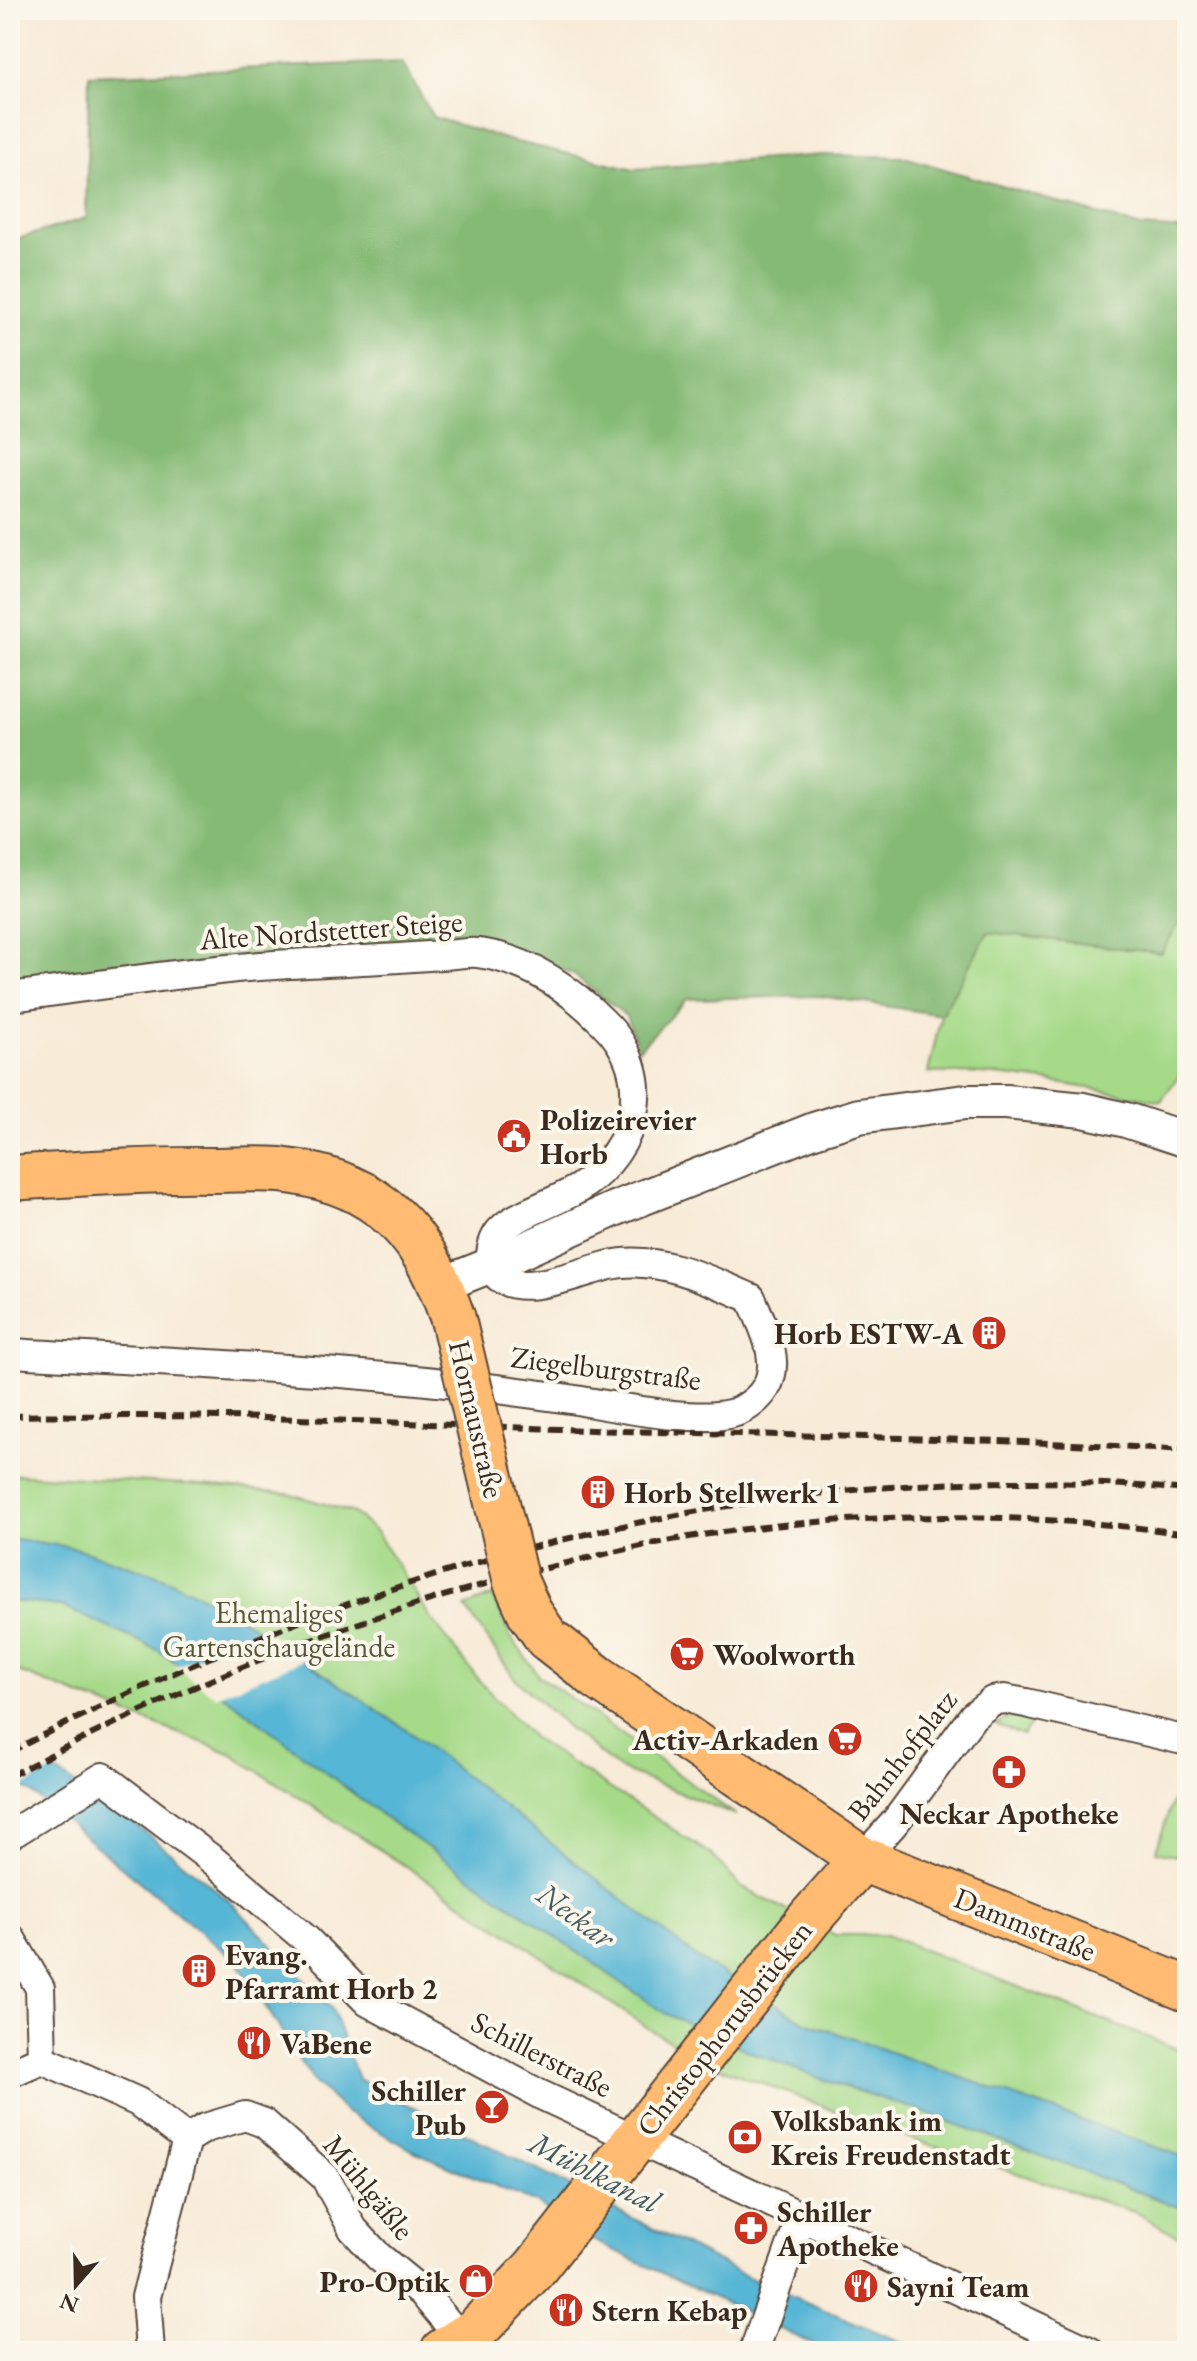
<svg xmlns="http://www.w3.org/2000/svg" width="1197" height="2361" viewBox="0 0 1197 2361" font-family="'EB Garamond',serif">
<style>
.green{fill:#a6da89;stroke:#708254;stroke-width:2}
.forest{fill:#84ba75;stroke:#60724a;stroke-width:2}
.water{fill:#56b6d5;stroke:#48707a;stroke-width:2}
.pier{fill:#f8ebd8}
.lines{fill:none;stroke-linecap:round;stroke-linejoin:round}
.minor-casing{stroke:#57473a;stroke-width:32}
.tertiary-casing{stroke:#57473a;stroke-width:38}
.primary-casing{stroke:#57473a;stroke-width:48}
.minor{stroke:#fff;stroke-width:28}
.tertiary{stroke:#fff;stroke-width:34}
.primary{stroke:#ffbb71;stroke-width:44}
.rail{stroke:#3b2a1e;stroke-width:6;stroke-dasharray:12 6;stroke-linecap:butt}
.primary-bridge-casing{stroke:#57473a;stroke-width:48;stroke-linecap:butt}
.primary-bridge{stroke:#ffbb71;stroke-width:44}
.labels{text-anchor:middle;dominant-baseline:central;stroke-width:8;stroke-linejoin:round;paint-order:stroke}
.street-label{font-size:30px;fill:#3b2a1e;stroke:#fbf7ec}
.poi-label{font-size:30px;font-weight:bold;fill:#3b2a1e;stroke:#fbf7ec;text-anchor:start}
.park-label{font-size:30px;fill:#565639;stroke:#fbf7ec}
.water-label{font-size:32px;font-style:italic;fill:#445b5e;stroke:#fbf7ec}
</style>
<rect width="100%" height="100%" fill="#fbf7ec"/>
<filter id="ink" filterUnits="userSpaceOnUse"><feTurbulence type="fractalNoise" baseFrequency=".0125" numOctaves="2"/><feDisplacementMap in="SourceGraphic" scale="16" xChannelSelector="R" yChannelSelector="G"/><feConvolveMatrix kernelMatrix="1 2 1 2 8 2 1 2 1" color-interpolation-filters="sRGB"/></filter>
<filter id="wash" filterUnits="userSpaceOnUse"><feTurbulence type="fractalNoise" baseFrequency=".006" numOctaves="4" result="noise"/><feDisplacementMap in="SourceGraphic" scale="32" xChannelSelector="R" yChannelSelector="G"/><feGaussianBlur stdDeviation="1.8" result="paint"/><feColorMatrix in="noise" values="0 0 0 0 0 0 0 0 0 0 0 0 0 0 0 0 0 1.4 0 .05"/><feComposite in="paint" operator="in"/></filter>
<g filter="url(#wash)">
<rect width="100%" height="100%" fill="#f8ebd8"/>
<path class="green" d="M 1187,911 L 1187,1064 L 1161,1101 C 1083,1087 1007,1071 928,1073 L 941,1015 L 988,932 L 1161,953 Z
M 10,1474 L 203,1485 L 288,1493 L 354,1513 L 377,1533 L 430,1617 L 483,1685 L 533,1738 L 712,1855 L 741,1887 L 835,1935 L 886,1935 L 1187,2053 L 1187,2241 L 1137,2213 L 888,2131 L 716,2066 L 654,2032 L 424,1878 L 230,1753 L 16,1671 L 10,1680 Z
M 492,1596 L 510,1636 L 538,1675 L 736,1815 L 619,1769 L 571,1730 L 515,1679 L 465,1607 Z
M 1016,1714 L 1037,1716 L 1023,1735 L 996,1725 Z
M 1184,1765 L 1187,1765 L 1187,1814 L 1176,1856 L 1156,1851 Z"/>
<path class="forest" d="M 402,62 L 433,117 L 508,140 L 635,169 L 822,155 L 904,157 L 1141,227 L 1187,230 L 1187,911 L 1161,953 L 988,932 L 941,1015 L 820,996 L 687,999 L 639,1049 L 626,1016 L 574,975 L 488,942 L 73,972 L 10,979 L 10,241 L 86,218 L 89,75 Z"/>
<path class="water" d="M 10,1538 L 76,1548 L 163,1577 L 223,1606 L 408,1731 L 700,1960 L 806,2022 L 1187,2158 L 1187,2210 L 915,2109 L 835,2084 L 758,2055 L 666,2014 L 387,1819 L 240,1707 L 156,1649 L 61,1606 L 10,1601 Z
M 10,1744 L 119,1811 L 231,1902 L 332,2009 L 358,2079 L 758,2282 L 923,2351 L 827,2351 L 590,2239 L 536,2203 L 414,2151 L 347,2113 L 314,2082 L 238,1963 L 32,1793 L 10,1779 Z"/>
<path class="pier" d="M 264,1629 L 308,1658 L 216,1696 L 174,1667 Z
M 16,1742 L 57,1768 L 19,1789 L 10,1784 L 10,1745 Z"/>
</g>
<g filter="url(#ink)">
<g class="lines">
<defs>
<path id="minor" d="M 10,997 C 83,988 155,976 228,969 C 272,964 317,963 362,960 C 388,959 415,957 441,955 C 453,955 466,952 478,953 C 527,959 569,988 603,1022 C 657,1074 639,1149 579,1188 C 559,1201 520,1213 504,1227 C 491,1238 485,1265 499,1277 C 523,1298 583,1271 610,1265 C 656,1254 710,1280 751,1298 C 768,1338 792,1380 743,1409 C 710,1428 609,1405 570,1399 C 384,1371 197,1363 10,1353
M 10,1835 L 103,1777 L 214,1861 L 308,1941 L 368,2002 L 541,2095 L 1089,2351
M 862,1859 L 896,1821 L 973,1716 L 992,1701 L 1004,1699 L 1026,1703 L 1187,1741
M 10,1937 L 40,1988 L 42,2059
M 10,2073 L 42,2059 L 138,2102 L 187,2139
M 150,2351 L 146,2297 L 187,2139 L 205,2128 L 245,2116 L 264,2123 L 325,2177 L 353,2229 L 379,2257 L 423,2293 L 462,2340 L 467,2351
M 754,2351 L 802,2215"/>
<path id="tertiary" d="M 441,1285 L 491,1265 L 614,1209 L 814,1130 L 859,1116 L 965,1102 L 1006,1102 L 1083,1110 L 1126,1120 L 1187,1140"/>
<path id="primary" d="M 10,1178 C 77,1174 145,1169 212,1170 C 234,1170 258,1168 280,1170 C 315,1174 354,1185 382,1207 C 420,1236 438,1276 453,1319
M 547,1638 L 597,1677 L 862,1859 L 1187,1989
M 443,2351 L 476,2330 L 535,2268 L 810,1918 L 862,1859"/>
</defs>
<use href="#minor" class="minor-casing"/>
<use href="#tertiary" class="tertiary-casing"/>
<use href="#primary" class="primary-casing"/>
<use href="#minor" class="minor"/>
<use href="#tertiary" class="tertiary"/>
<use href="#primary" class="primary"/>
<path class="rail" d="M 10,1416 C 50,1415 91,1416 131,1416 C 274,1416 416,1424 559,1429 C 769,1436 978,1437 1187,1450
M 10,1752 C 369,1564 780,1450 1187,1490
M 10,1776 C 188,1682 363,1612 559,1565 C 608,1553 659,1541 709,1534 C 867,1511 1029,1512 1187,1534"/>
<defs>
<path id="primary-bridge" d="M 453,1319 L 516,1582 L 530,1613 L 547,1638"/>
</defs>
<use href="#primary-bridge" class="primary-bridge-casing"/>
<use href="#primary-bridge" class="primary-bridge"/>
</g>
</g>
<defs>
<symbol id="civic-disc" viewBox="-11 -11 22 22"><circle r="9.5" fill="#c8321e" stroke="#fbf7ec"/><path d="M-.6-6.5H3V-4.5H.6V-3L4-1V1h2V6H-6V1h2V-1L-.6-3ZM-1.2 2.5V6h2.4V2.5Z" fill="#fff"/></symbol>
<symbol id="building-disc" viewBox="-11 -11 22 22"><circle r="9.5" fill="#c8321e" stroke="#fbf7ec"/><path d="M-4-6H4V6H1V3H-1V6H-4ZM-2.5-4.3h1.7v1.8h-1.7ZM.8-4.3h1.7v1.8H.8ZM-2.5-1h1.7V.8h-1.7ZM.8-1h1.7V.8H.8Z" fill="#fff"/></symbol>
<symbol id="supermarket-disc" viewBox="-11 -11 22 22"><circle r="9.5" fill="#c8321e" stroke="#fbf7ec"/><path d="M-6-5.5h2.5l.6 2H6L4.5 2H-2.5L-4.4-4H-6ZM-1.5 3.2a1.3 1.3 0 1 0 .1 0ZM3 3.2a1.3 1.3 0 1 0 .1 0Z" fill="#fff"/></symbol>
<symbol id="pharmacy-disc" viewBox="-11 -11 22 22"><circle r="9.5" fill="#c8321e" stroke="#fbf7ec"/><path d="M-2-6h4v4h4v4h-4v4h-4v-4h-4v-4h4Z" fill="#fff"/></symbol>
<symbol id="restaurant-disc" viewBox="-11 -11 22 22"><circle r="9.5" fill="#c8321e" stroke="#fbf7ec"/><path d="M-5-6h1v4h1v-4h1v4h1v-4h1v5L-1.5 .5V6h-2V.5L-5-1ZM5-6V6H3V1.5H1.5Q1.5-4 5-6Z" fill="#fff"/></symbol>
<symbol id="bar-disc" viewBox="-11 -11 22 22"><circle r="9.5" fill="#c8321e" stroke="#fbf7ec"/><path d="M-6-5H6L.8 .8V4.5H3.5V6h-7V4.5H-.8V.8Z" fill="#fff"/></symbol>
<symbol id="bank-disc" viewBox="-11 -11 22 22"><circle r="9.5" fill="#c8321e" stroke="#fbf7ec"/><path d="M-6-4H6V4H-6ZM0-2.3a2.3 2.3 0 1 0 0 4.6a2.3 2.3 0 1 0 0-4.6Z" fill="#fff"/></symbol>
<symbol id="shop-disc" viewBox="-11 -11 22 22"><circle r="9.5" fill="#c8321e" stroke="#fbf7ec"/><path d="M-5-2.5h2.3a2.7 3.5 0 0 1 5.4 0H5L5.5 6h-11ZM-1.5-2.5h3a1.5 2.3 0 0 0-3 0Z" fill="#fff"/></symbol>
</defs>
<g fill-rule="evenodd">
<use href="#civic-disc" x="494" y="1116" width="40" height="40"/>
<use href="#building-disc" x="969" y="1313" width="40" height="40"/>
<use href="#building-disc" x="578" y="1472" width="40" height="40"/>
<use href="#supermarket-disc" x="667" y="1634" width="40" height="40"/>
<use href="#supermarket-disc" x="825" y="1719" width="40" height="40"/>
<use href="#pharmacy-disc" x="989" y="1752" width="40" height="40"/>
<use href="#building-disc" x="179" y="1951" width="40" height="40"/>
<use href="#restaurant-disc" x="234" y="2023" width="40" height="40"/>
<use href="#bar-disc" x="472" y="2087" width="40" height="40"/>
<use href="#bank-disc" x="725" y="2117" width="40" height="40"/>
<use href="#pharmacy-disc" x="731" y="2208" width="40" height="40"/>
<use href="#shop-disc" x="456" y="2261" width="40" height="40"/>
<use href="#restaurant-disc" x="841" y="2266" width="40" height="40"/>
<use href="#restaurant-disc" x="546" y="2290" width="40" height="40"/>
</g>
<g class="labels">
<g class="street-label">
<text transform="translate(331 930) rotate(-4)">Alte Nordstetter Steige</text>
<text transform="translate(606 1368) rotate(7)">Ziegelburgstraße</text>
<text transform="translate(477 1419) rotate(77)">Hornaustraße</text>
<text transform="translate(902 1755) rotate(-52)">Bahnhofplatz</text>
<text transform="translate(1025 1924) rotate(22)">Dammstraße</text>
<text transform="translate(724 2028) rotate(-52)">Christophorusbrücken</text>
<text transform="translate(542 2054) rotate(27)">Schillerstraße</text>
<text transform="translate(369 2187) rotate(51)">Mühlgäßle</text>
</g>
<g class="poi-label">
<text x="540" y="1119">Polizeirevier<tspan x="540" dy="34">Horb</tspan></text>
<text x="963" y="1333" text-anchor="end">Horb ESTW-A</text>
<text x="624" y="1492">Horb Stellwerk 1</text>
<text x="713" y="1654">Woolworth</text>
<text x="819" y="1739" text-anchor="end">Activ-Arkaden</text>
<text x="1009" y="1813" text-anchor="middle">Neckar Apotheke</text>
<text x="225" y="1954">Evang.<tspan x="225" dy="34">Pfarramt Horb 2</tspan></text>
<text x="280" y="2043">VaBene</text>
<text x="466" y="2090" text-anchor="end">Schiller<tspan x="466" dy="34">Pub</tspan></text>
<text x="771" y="2120">Volksbank im<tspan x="771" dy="34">Kreis Freudenstadt</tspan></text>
<text x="777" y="2211">Schiller<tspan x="777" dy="34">Apotheke</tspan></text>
<text x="450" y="2281" text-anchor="end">Pro-Optik</text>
<text x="887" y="2286">Sayni Team</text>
<text x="592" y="2310">Stern Kebap</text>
</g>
<g class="park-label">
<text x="279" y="1612">Ehemaliges<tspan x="279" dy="34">Gartenschaugelände</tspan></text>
</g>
<g class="water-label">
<text transform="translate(576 1915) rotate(36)">Neckar</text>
<text transform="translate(595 2172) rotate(27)">Mühlkanal</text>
</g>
</g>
<rect width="1197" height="2361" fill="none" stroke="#fbf7ec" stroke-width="40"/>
<g transform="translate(76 2285) rotate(200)" stroke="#fbf7ec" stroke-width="6" paint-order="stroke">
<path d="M0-6L14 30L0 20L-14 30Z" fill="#3b2a1e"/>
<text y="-12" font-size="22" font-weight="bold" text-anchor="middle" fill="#3b2a1e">N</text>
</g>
</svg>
